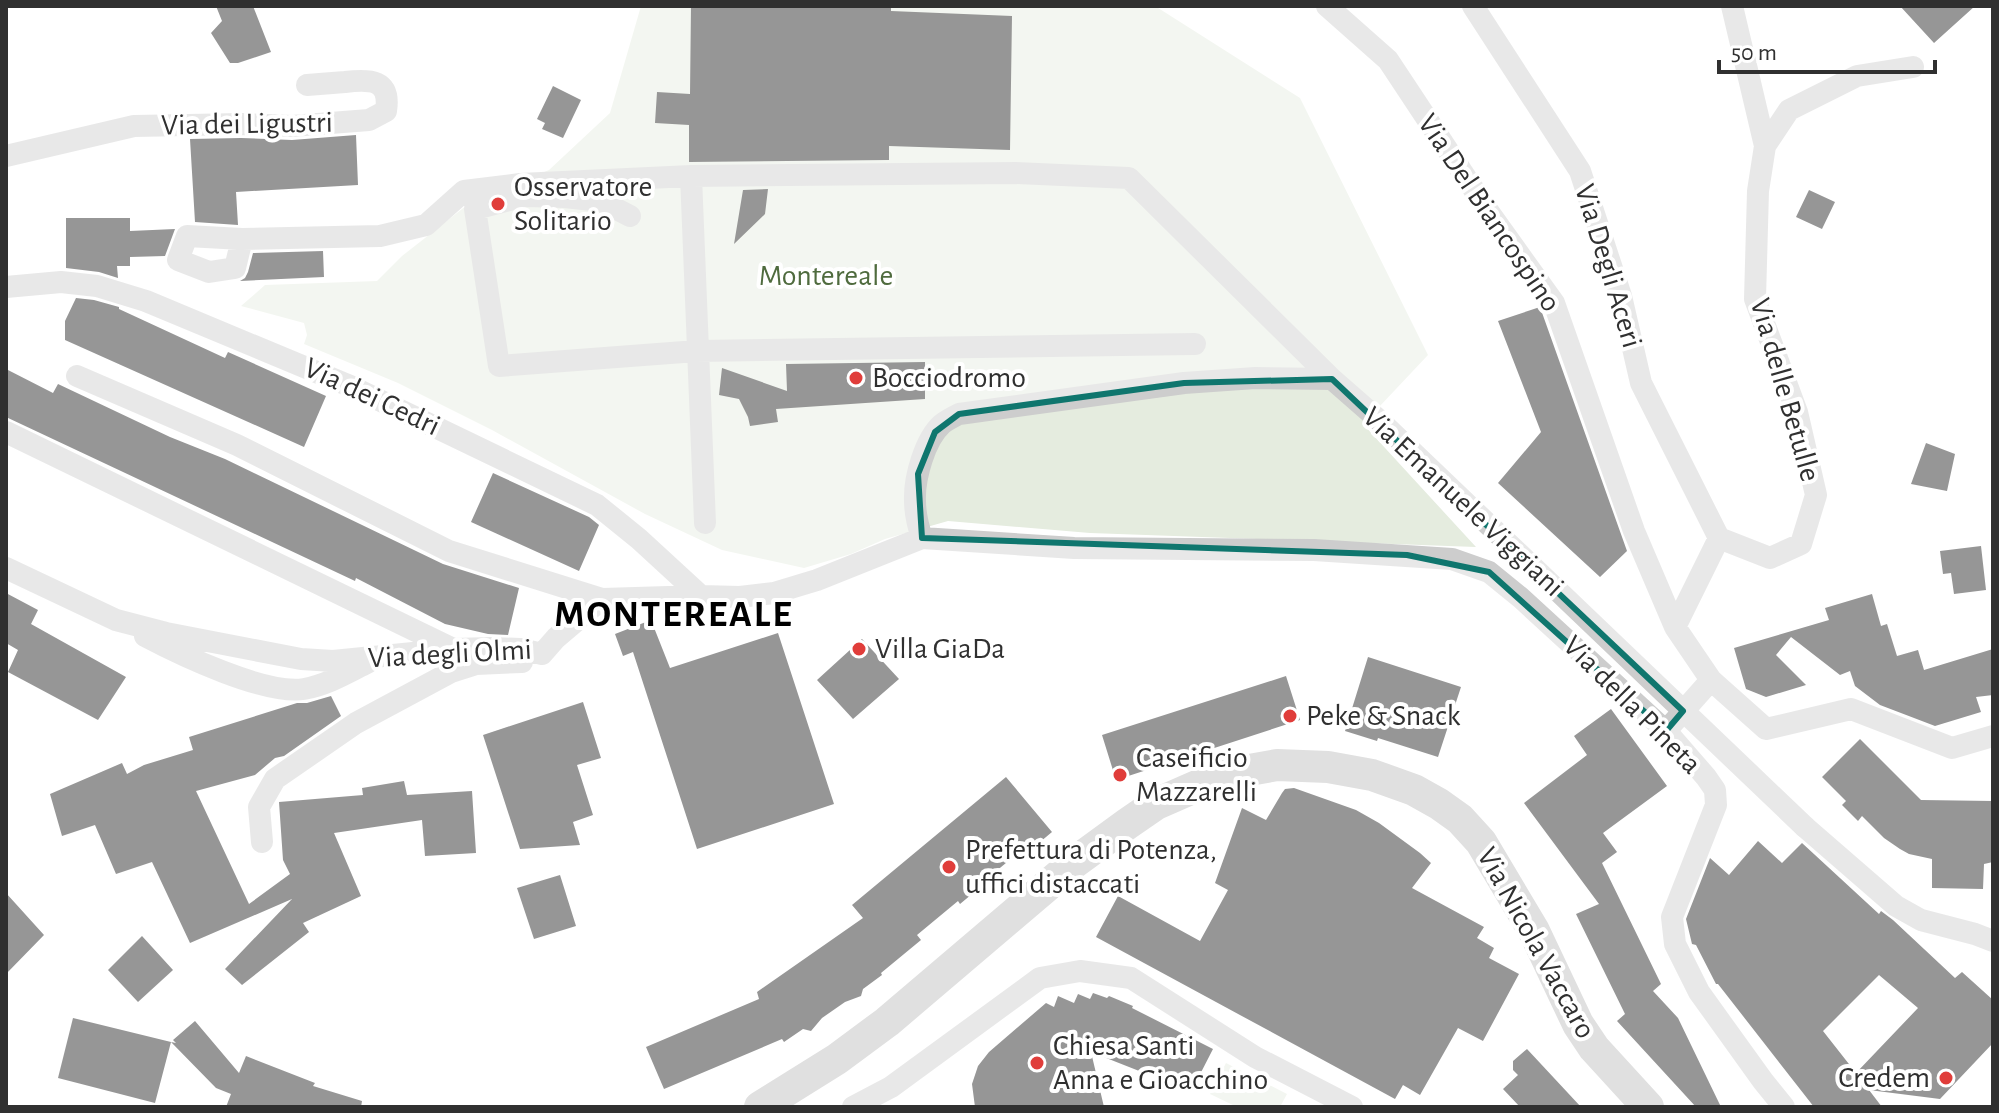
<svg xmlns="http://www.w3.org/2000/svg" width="1999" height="1113" viewBox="0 0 1999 1113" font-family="'Alegreya Sans',sans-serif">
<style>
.green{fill:#e5ecdf}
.building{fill:#171717;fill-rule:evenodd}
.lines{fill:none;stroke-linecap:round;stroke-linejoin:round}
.street{stroke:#cdcdcd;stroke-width:22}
.secondary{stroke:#bababa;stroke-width:32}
.street-bridge{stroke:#cdcdcd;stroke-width:22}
.marked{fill:none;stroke:#0f766e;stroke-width:6;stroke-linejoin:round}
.poi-dot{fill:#e03d3a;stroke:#fff;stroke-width:3}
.labels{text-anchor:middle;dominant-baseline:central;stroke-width:8;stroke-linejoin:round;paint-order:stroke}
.street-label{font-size:30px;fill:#303030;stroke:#fff}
.poi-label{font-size:30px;fill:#303030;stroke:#fff;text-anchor:start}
.park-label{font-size:30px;fill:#4f6b3e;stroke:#fff}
.district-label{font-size:38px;font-weight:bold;letter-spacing:2px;fill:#000;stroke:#fff}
</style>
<rect width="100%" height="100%" fill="#fff"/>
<path class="green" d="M 641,6 L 1155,6 L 1300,98 L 1428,355 L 1363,424 L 1476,547 L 1090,533 L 948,521 L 885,539 L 851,554 L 804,568 L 722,550 L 645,514 L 492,430 L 398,383 L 304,344 L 307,335 L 304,323 L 241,306 L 265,285 L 377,281 L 402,256 L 471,202 L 549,170 L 610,113 Z
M 1226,1063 L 1287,1094 L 1280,1107 L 1237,1107 L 1210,1094 Z"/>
<path class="building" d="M 216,6 L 253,6 L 271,52 L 238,63 L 230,63 L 211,33 L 222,21 Z
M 691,6 L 891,6 L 891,11 L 1012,16 L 1010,150 L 889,146 L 889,160 L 689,162 L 689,125 L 655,123 L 657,92 L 690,94 Z
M 1900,6 L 1975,6 L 1934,43 Z
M 553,86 L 581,100 L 563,138 L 542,129 L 545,123 L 537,119 Z
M 356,135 L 358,185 L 236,192 L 238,225 L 195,222 L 190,139 L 241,138 L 292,140 Z
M 768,189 L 765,214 L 734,244 L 743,190 Z
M 1809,190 L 1835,202 L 1822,229 L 1796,217 Z
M 66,218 L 130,218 L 130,231 L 175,229 L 165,256 L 130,257 L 130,266 L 117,266 L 118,278 L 99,272 L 66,268 Z
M 323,251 L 324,277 L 240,281 L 245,278 L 248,272 L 253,253 Z
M 76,298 L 94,300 L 119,307 L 119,309 L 225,358 L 228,352 L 326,396 L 304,447 L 65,340 L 65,321 Z
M 1540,307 L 1627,551 L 1600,577 L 1498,483 L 1541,432 L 1498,321 Z
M 925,362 L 925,399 L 776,409 L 778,422 L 750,426 L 748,417 L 739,399 L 719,395 L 722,368 L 787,391 L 786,364 Z
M 6,369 L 53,393 L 58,384 L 170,437 L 225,459 L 443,564 L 519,588 L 508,635 L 488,634 L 445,624 L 356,578 L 355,581 L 6,417 Z
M 1926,443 L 1955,454 L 1947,491 L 1911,484 Z
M 493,473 L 589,517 L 599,525 L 579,571 L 471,522 Z
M 1981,546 L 1986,590 L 1954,594 L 1951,573 L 1943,574 L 1940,551 Z
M 6,593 L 38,610 L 31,624 L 126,677 L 98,720 L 8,672 L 18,650 L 6,643 Z
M 1872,594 L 1881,626 L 1887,624 L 1897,656 L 1918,650 L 1924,670 L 1993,649 L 1993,695 L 1976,697 L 1981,712 L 1935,726 L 1880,705 L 1855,686 L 1850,671 L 1840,675 L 1791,637 L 1776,655 L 1806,685 L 1766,697 L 1746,689 L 1734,648 L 1829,620 L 1825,608 Z
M 651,620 L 670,668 L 778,633 L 834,804 L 697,849 L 633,652 L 623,656 L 615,634 Z
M 862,639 L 899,679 L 853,719 L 817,680 Z
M 1368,657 L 1461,687 L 1438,757 L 1378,738 L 1377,741 L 1345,731 Z
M 1286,676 L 1300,720 L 1116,780 L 1102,735 Z
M 331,696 L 341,716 L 284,756 L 275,758 L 255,775 L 196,791 L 249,904 L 290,874 L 283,860 L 279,802 L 363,795 L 362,788 L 404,781 L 407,795 L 472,791 L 476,853 L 425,856 L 422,820 L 334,833 L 361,896 L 303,923 L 309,932 L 242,985 L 225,969 L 292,899 L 190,943 L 152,862 L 116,874 L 95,825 L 62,836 L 50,794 L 122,763 L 127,774 L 144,765 L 193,750 L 189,737 L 297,703 L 307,703 Z
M 583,702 L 601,758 L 577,765 L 593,815 L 573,822 L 580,845 L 520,849 L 483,735 Z
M 1611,709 L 1667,786 L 1603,833 L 1617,852 L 1602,863 L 1661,984 L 1653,991 L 1678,1018 L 1721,1107 L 1696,1107 L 1617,1021 L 1625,1014 L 1576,914 L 1599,904 L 1524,803 L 1587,755 L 1574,736 Z
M 1860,739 L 1921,800 L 1993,801 L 1993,862 L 1984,864 L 1983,889 L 1932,888 L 1932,859 L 1909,854 L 1900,849 L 1884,838 L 1862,816 L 1858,821 L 1842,805 L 1846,801 L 1822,777 Z
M 1006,777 L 1052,832 L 1028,852 L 1024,848 L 983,882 L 984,884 L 960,904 L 958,901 L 917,935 L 921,940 L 881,973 L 882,975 L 863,989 L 861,996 L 845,1002 L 822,1018 L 811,1031 L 803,1029 L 784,1042 L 782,1039 L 664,1089 L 646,1047 L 759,999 L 757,992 L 863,918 L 852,905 Z
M 1294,788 L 1356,810 L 1379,823 L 1420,853 L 1431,863 L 1412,888 L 1484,927 L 1477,938 L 1494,948 L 1489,958 L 1519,974 L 1483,1041 L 1458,1028 L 1420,1095 L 1403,1085 L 1395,1099 L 1096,937 L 1118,896 L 1200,941 L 1228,890 L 1215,883 L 1242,808 L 1266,820 L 1282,793 L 1285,789 Z
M 1758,841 L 1782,863 L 1802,843 L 1879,914 L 1881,911 L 1893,920 L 1955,978 L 1962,972 L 1993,1000 L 1993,1043 L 1940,1099 L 1869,1090 L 1882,1107 L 1814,1107 L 1718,984 L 1716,984 L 1696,945 L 1692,944 L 1686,919 L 1710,858 L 1729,875 ZM 1879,975 L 1918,1008 L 1856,1073 L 1823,1031 Z
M 560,875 L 576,926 L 534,939 L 517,888 Z
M 6,893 L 44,935 L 6,974 Z
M 142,936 L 173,970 L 138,1002 L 108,970 Z
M 1093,993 L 1107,998 L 1109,996 L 1133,1006 L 1132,1008 L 1213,1049 L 1193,1088 L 1164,1076 L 1162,1080 L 1091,1052 L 1104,1107 L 975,1107 L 972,1084 L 978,1066 L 989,1052 L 1046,1003 L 1054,1007 L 1058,996 L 1074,1003 L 1078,994 L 1090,999 Z
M 73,1018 L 171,1042 L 155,1103 L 58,1078 Z
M 195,1021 L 239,1073 L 246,1056 L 315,1083 L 313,1086 L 362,1101 L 361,1107 L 226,1107 L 231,1094 L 216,1088 L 171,1042 L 176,1043 L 173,1040 Z
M 1527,1049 L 1581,1107 L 1520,1107 L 1503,1089 L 1518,1075 L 1513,1070 L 1513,1061 Z"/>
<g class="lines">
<path class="street" d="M 1327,6 L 1388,60 L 1488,211 L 1554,303 L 1634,531 L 1675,627
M 1473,6 L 1580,171 L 1621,296 L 1641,383 L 1719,538
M 1732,6 L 1765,146
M 6,156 L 134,126 L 241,124 L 292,126 L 369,120 L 386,111 C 391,79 370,79 345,82 C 332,83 320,84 307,85
M 691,176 L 705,523
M 630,216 L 601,201 L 564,197 L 525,196 L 475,209 L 499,366 L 697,351 L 1195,344
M 242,239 L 235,268 L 209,272 L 178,260 L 187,236 L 242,239 L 380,236 L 426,225 L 464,191 L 520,184 L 691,176 L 1015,173 L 1129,178 L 1332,379
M 6,287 L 61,282 L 97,286 L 146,301 L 350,386 L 597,505 L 639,539 L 701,596
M 77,376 L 237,445 L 449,551 L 602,599
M 6,432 L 451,648
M 922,538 C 918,526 915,514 915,501 C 914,478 925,439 942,424 C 947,420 953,417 959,414 L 1184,383 L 1255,378 L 1332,379 L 1380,421
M 1719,538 L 1770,558 L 1801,544 L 1816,495 L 1797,412 L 1755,299 L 1758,191 L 1765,146 L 1789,110 L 1857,76 L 1913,67
M 6,568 L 116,620 L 166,633 L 301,659 L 333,661 L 453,649 L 491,648 L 521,649 L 542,654 L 556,638 L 602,599 L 701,596 L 740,597 L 774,593 L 817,580 L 922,538 L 1074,548 L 1314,550 L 1452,559 L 1489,572 L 1521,598 L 1666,731 L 1706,777 L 1715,790 L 1716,805 L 1672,917 L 1675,944 L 1699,992 L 1763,1081 L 1784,1107
M 145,636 C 181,655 265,695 304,689 C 327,685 347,673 367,663
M 1711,680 L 1675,627 L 1719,538
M 1672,724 L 1711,680 L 1766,729 L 1851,709 L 1952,748 L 1993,736
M 1805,827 L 1896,906 L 1921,920 L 1975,934 L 1993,941
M 262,842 L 259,807 L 275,779 L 356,723 L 451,672 L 476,664 L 522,662
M 853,1107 L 891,1087 L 1040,978 L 1080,971 L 1131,978 L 1255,1057 L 1352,1107"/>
<path class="secondary" d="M 760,1107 L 837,1059 L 887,1022 L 1075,862 L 1127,824 L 1156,804 L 1204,783 L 1238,772 L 1277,765 L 1328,767 L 1372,775 L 1414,790 L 1439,804 L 1460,819 L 1481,842 L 1534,931 L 1578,1024 L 1594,1048 L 1648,1107"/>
<path class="street-bridge" d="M 1380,421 L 1805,827"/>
</g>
<path d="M0 0H1999V1113H0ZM 1332,379 L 1683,711 L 1666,731 L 1489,572 L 1407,555 L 922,538 L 918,474 L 935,432 L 959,414 L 1184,383 Z" fill="#fff" fill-opacity=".55" fill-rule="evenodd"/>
<path class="marked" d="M 1332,379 L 1683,711 L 1666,731 L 1489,572 L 1407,555 L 922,538 L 918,474 L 935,432 L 959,414 L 1184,383 Z"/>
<g class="poi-dot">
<circle cx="498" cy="204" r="8"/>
<circle cx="856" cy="378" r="8"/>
<circle cx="859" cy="649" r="8"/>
<circle cx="1290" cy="716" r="8"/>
<circle cx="1120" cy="775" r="8"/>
<circle cx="949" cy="867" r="8"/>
<circle cx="1037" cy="1063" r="8"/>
<circle cx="1946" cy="1078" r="8"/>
</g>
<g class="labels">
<g class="street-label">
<text transform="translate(247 124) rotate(-1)">Via dei Ligustri</text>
<text transform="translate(1489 213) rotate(56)">Via Del Biancospino</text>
<text transform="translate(1608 266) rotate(73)">Via Degli Aceri</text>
<text transform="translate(1785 390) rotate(74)">Via delle Betulle</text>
<text transform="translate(372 397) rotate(25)">Via dei Cedri</text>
<text transform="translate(1463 502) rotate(43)">Via Emanuele Viggiani</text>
<text transform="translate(450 654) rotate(-3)">Via degli Olmi</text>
<text transform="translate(1632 705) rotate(45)">Via della Pineta</text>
<text transform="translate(1536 943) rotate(61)">Via Nicola Vaccaro</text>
</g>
<g class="poi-label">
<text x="514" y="187">Osservatore<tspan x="514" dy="34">Solitario</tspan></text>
<text x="872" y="378">Bocciodromo</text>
<text x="875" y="649">Villa GiaDa</text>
<text x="1306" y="716">Peke &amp; Snack</text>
<text x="1136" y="758">Caseificio<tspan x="1136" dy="34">Mazzarelli</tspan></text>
<text x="965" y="850">Prefettura di Potenza,<tspan x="965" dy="34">uffici distaccati</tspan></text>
<text x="1053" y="1046">Chiesa Santi<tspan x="1053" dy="34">Anna e Gioacchino</tspan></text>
<text x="1930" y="1078" text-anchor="end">Credem</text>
</g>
<g class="park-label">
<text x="826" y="276">Montereale</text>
</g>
<g class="district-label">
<text x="674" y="615">MONTEREALE</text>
</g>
</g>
<rect width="1999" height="1113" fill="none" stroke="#303030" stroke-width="16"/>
<path d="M1719 60v12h216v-12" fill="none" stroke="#303030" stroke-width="4"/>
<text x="1731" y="60" font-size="24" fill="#303030" stroke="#ffffff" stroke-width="6" paint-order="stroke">50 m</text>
</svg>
